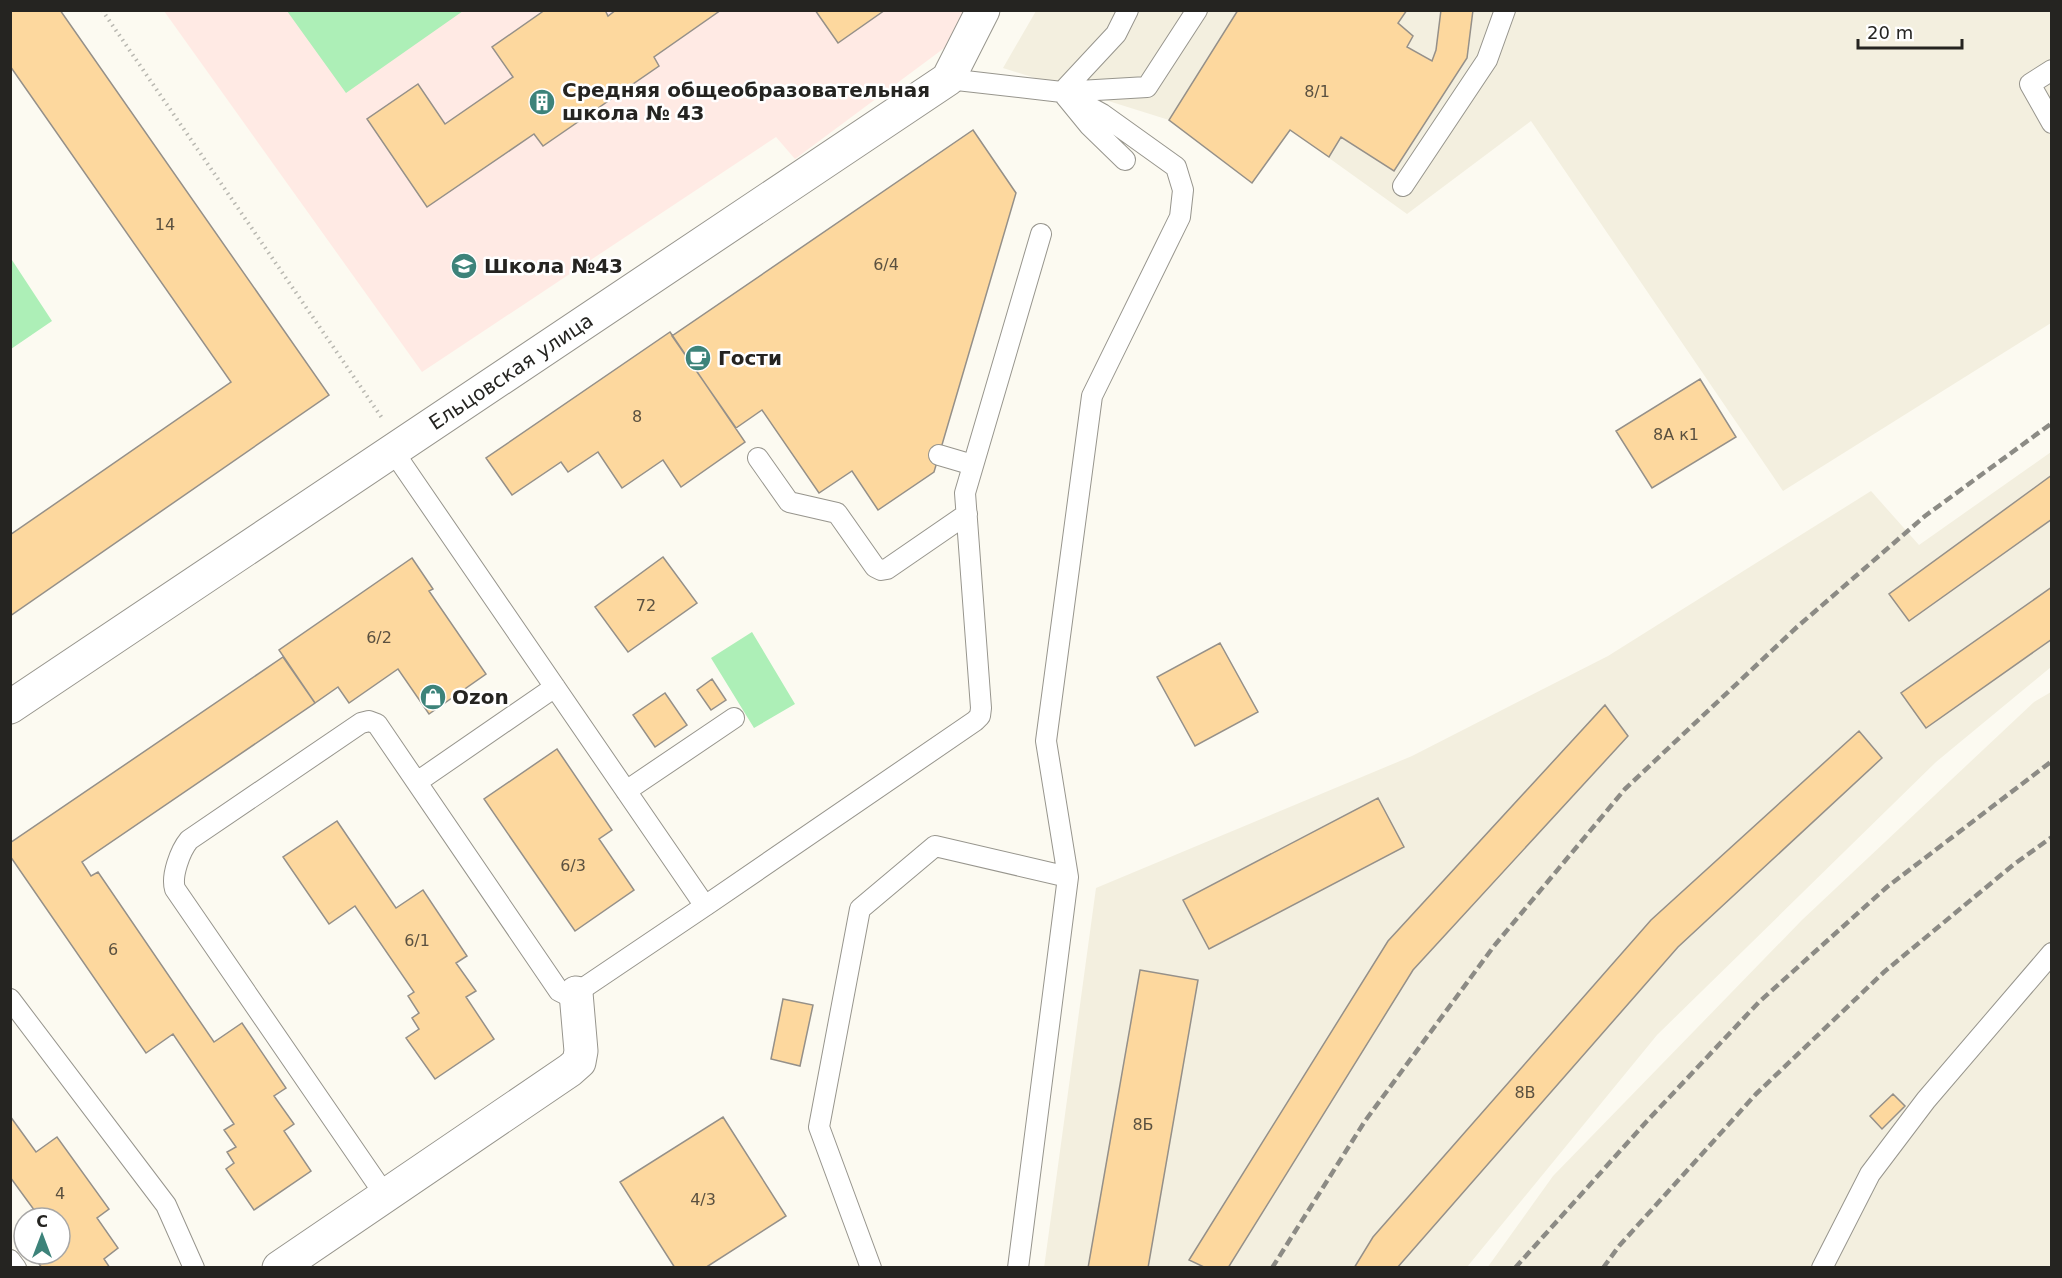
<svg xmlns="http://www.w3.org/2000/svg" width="2062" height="1278" viewBox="0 0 2062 1278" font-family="'DejaVu Sans',sans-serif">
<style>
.built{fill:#f3efdf}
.education{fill:#ffeae4}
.green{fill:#adefb7}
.building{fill:#fdd89e;stroke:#959089;stroke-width:1.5}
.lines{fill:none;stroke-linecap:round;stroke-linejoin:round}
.lane-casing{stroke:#97958d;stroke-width:22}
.street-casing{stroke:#97958d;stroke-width:35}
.path{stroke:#b9b8b1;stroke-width:4;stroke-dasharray:1.5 4.5;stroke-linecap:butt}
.lane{stroke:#fff;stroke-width:20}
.street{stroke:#fff;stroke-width:33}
.rail{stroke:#8c8b85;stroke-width:4.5;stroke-dasharray:9 4.5;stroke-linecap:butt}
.labels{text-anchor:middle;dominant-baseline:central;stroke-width:5;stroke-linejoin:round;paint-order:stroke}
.number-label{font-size:16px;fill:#5b5140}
.poi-label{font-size:20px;font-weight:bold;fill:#252421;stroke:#fff;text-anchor:start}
.street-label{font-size:20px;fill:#252421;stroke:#fff}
</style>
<rect width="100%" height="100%" fill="#fcfaf1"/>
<path class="built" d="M 1036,11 L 2051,11 L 2051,323 L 1783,491 L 1531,121 L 1407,214 L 1290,130 L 1252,183 L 1169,120 L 1003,68 Z
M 2051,452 L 2051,667 L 1936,762 L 1657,1035 L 1467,1267 L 1044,1268 L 1096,888 L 1412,756 L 1608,656 L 1871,491 L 1919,545 Z
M 2051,692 L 2051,1267 L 1487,1268 L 1553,1176 L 1802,920 L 2034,702 Z"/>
<path class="education" d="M 164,11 L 963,11 L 947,46 L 795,159 L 776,137 L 422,372 Z"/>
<path class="green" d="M 287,11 L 463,11 L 346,93 Z
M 10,257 L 52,321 L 11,349 L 10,349 Z
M 752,632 L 795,704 L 754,728 L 711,658 Z"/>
<path class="building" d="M 10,10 L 60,10 L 329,395 L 10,616 L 10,535 L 231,382 L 10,66 Z
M 545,10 L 605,10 L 608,16 L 616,10 L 721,10 L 654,57 L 659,66 L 543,146 L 534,134 L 427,207 L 367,119 L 418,84 L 445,124 L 513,77 L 492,47 Z
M 815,10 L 885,10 L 838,43 Z
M 1238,10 L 1407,10 L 1398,23 L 1413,36 L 1407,47 L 1432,61 L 1436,50 L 1441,10 L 1473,10 L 1467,58 L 1394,171 L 1341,137 L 1329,157 L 1290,130 L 1252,183 L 1169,120 Z
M 973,130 L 1016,193 L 934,472 L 878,510 L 852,471 L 819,493 L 762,410 L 736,428 L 672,336 Z
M 670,332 L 745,442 L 681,487 L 663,460 L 622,488 L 598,452 L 568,472 L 561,462 L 512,495 L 486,458 Z
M 1700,379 L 1736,437 L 1652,488 L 1616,431 Z
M 2052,475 L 2052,519 L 1909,621 L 1889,594 Z
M 663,557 L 697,603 L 628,652 L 595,607 Z
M 412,558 L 433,589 L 429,591 L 486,674 L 429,714 L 398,669 L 349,703 L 338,687 L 315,703 L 279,650 Z
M 2052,587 L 2052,639 L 1926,728 L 1901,693 Z
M 1220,643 L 1258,712 L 1195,746 L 1157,677 Z
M 283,657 L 315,703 L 82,862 L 91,876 L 98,872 L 214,1042 L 242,1023 L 286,1088 L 274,1096 L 294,1124 L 284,1131 L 311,1171 L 254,1210 L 226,1169 L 234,1163 L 227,1152 L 236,1147 L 224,1130 L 234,1124 L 173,1034 L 146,1053 L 10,856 L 10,843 Z
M 712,679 L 726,700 L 711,710 L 697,690 Z
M 665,693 L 687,725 L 655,747 L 633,715 Z
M 1605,705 L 1628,736 L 1413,970 L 1228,1268 L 1206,1268 L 1189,1260 L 1388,941 Z
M 1859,731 L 1882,758 L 1678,947 L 1397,1268 L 1354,1268 L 1373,1237 L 1651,920 Z
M 557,749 L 612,830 L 599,839 L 634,890 L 575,931 L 484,799 Z
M 1378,798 L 1404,847 L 1209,949 L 1183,900 Z
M 337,821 L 396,908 L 423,890 L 467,956 L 456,963 L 476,991 L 466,997 L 494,1039 L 435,1079 L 406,1038 L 419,1029 L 412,1018 L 419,1013 L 408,996 L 414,992 L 355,906 L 329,924 L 283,857 Z
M 1140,970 L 1198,980 L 1148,1268 L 1088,1268 Z
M 783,999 L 813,1005 L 800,1066 L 771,1059 Z
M 1893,1094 L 1905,1106 L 1882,1129 L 1870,1116 Z
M 10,1116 L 36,1152 L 57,1137 L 109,1209 L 97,1218 L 118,1248 L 104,1259 L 110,1268 L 42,1268 L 32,1254 L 60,1254 L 60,1218 L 40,1218 L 10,1177 Z
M 723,1117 L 786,1216 L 705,1268 L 675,1268 L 620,1182 Z"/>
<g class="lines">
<defs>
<path id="lane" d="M 2052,70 L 2030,84 L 2052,123
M 948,79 L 1062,92 L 1089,125 L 1125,160
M 1062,92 L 1147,87 L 1197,10
M 1062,92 L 1116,34 L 1128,10
M 1403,186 L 1487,60 L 1505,10
M 393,451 L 705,906 L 975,721 L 980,716 L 981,708 L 965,493 L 1041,234
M 939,455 L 973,465
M 758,458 L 789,502 L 837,513 L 875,567 L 881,570 L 887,569 L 967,514
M 417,782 L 555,687
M 626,791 L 734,718
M 10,999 L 166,1205 L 194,1268
M 385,1195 L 175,889 C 171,876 180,851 189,840 L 361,723 L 369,721 L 377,724 L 559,991 L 567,995 L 576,993 L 705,906
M 10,1260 L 16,1268
M 871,1268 L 819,1127 L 860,909 L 935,846 L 1068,877
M 1018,1268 L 1068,877 L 1046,741 L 1092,396 L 1180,217 L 1183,190 L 1176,167 L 1102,114 L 1062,92
M 1822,1268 L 1870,1174 L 1926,1100 L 2052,953"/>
<g id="street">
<path id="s1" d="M 10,707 L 948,79 L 983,10"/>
<path d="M 279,1268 L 570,1070 L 579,1062 L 581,1051 L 576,993"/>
</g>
</defs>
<use href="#lane" class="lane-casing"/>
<use href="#street" class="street-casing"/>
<path class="path" d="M 102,10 L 382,418"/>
<use href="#lane" class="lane"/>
<use href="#street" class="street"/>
<path class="rail" d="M 1272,1268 L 1365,1121 L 1494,946 L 1625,789 L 1797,627 L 1925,516 L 2052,423
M 1515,1268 L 1647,1121 L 1759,1002 L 1887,887 L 2052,761
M 1603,1268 L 1619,1246 L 1756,1094 L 1884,972 L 2013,865 L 2052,837"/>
</g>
<defs>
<symbol id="building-disc" viewBox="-11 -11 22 22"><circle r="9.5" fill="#3d837a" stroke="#fff"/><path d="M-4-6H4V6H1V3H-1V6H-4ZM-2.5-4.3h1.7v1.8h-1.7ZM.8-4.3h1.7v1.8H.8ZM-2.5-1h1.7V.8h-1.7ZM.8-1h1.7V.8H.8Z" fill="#fff"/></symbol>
<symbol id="school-disc" viewBox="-11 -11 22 22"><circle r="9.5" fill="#3d837a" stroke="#fff"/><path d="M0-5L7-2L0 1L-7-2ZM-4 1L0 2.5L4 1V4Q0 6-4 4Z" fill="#fff"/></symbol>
<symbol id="cafe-disc" viewBox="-11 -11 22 22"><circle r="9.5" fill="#3d837a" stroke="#fff"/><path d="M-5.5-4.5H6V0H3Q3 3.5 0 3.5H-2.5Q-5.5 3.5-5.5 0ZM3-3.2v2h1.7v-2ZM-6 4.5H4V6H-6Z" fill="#fff"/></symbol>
<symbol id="shop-disc" viewBox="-11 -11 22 22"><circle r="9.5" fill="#3d837a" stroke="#fff"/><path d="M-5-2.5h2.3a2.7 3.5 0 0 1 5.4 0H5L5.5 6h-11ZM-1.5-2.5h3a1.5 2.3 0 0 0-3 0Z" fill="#fff"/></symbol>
</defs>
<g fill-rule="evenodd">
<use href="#building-disc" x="527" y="87" width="30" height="30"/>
<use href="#school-disc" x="449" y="251" width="30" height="30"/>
<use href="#cafe-disc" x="683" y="343" width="30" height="30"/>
<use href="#shop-disc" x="418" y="682" width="30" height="30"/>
</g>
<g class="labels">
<g class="number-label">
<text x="1317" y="91">8/1</text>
<text x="165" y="224">14</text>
<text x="886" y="264">6/4</text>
<text x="637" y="416">8</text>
<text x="1676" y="434">8А к1</text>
<text x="646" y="605">72</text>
<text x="379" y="637">6/2</text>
<text x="573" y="865">6/3</text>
<text x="417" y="940">6/1</text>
<text x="113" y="949">6</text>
<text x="1525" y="1092">8В</text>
<text x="1143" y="1124">8Б</text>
<text x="60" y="1193">4</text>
<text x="703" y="1199">4/3</text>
</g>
<g class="poi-label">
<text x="562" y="90">Средняя общеобразовательная<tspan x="562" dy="23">школа № 43</tspan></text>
<text x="484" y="266">Школа №43</text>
<text x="718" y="358">Гости</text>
<text x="452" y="697">Ozon</text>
</g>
<g class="street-label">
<text stroke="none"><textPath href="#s1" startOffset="603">Ельцовская улица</textPath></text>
</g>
</g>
<rect width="2062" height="1278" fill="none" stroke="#252421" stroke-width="24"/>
<g transform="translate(42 1236)"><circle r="28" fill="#ffffff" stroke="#a8a7a6" stroke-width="1.5"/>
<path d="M0-4.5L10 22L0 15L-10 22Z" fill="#3d837a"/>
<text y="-9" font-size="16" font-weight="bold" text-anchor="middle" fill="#252421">С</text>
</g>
<path d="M1858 39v9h104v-9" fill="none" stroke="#252421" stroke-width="3"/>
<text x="1867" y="39" font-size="18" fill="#252421" stroke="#ffffff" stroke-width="4.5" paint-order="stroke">20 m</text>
</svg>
